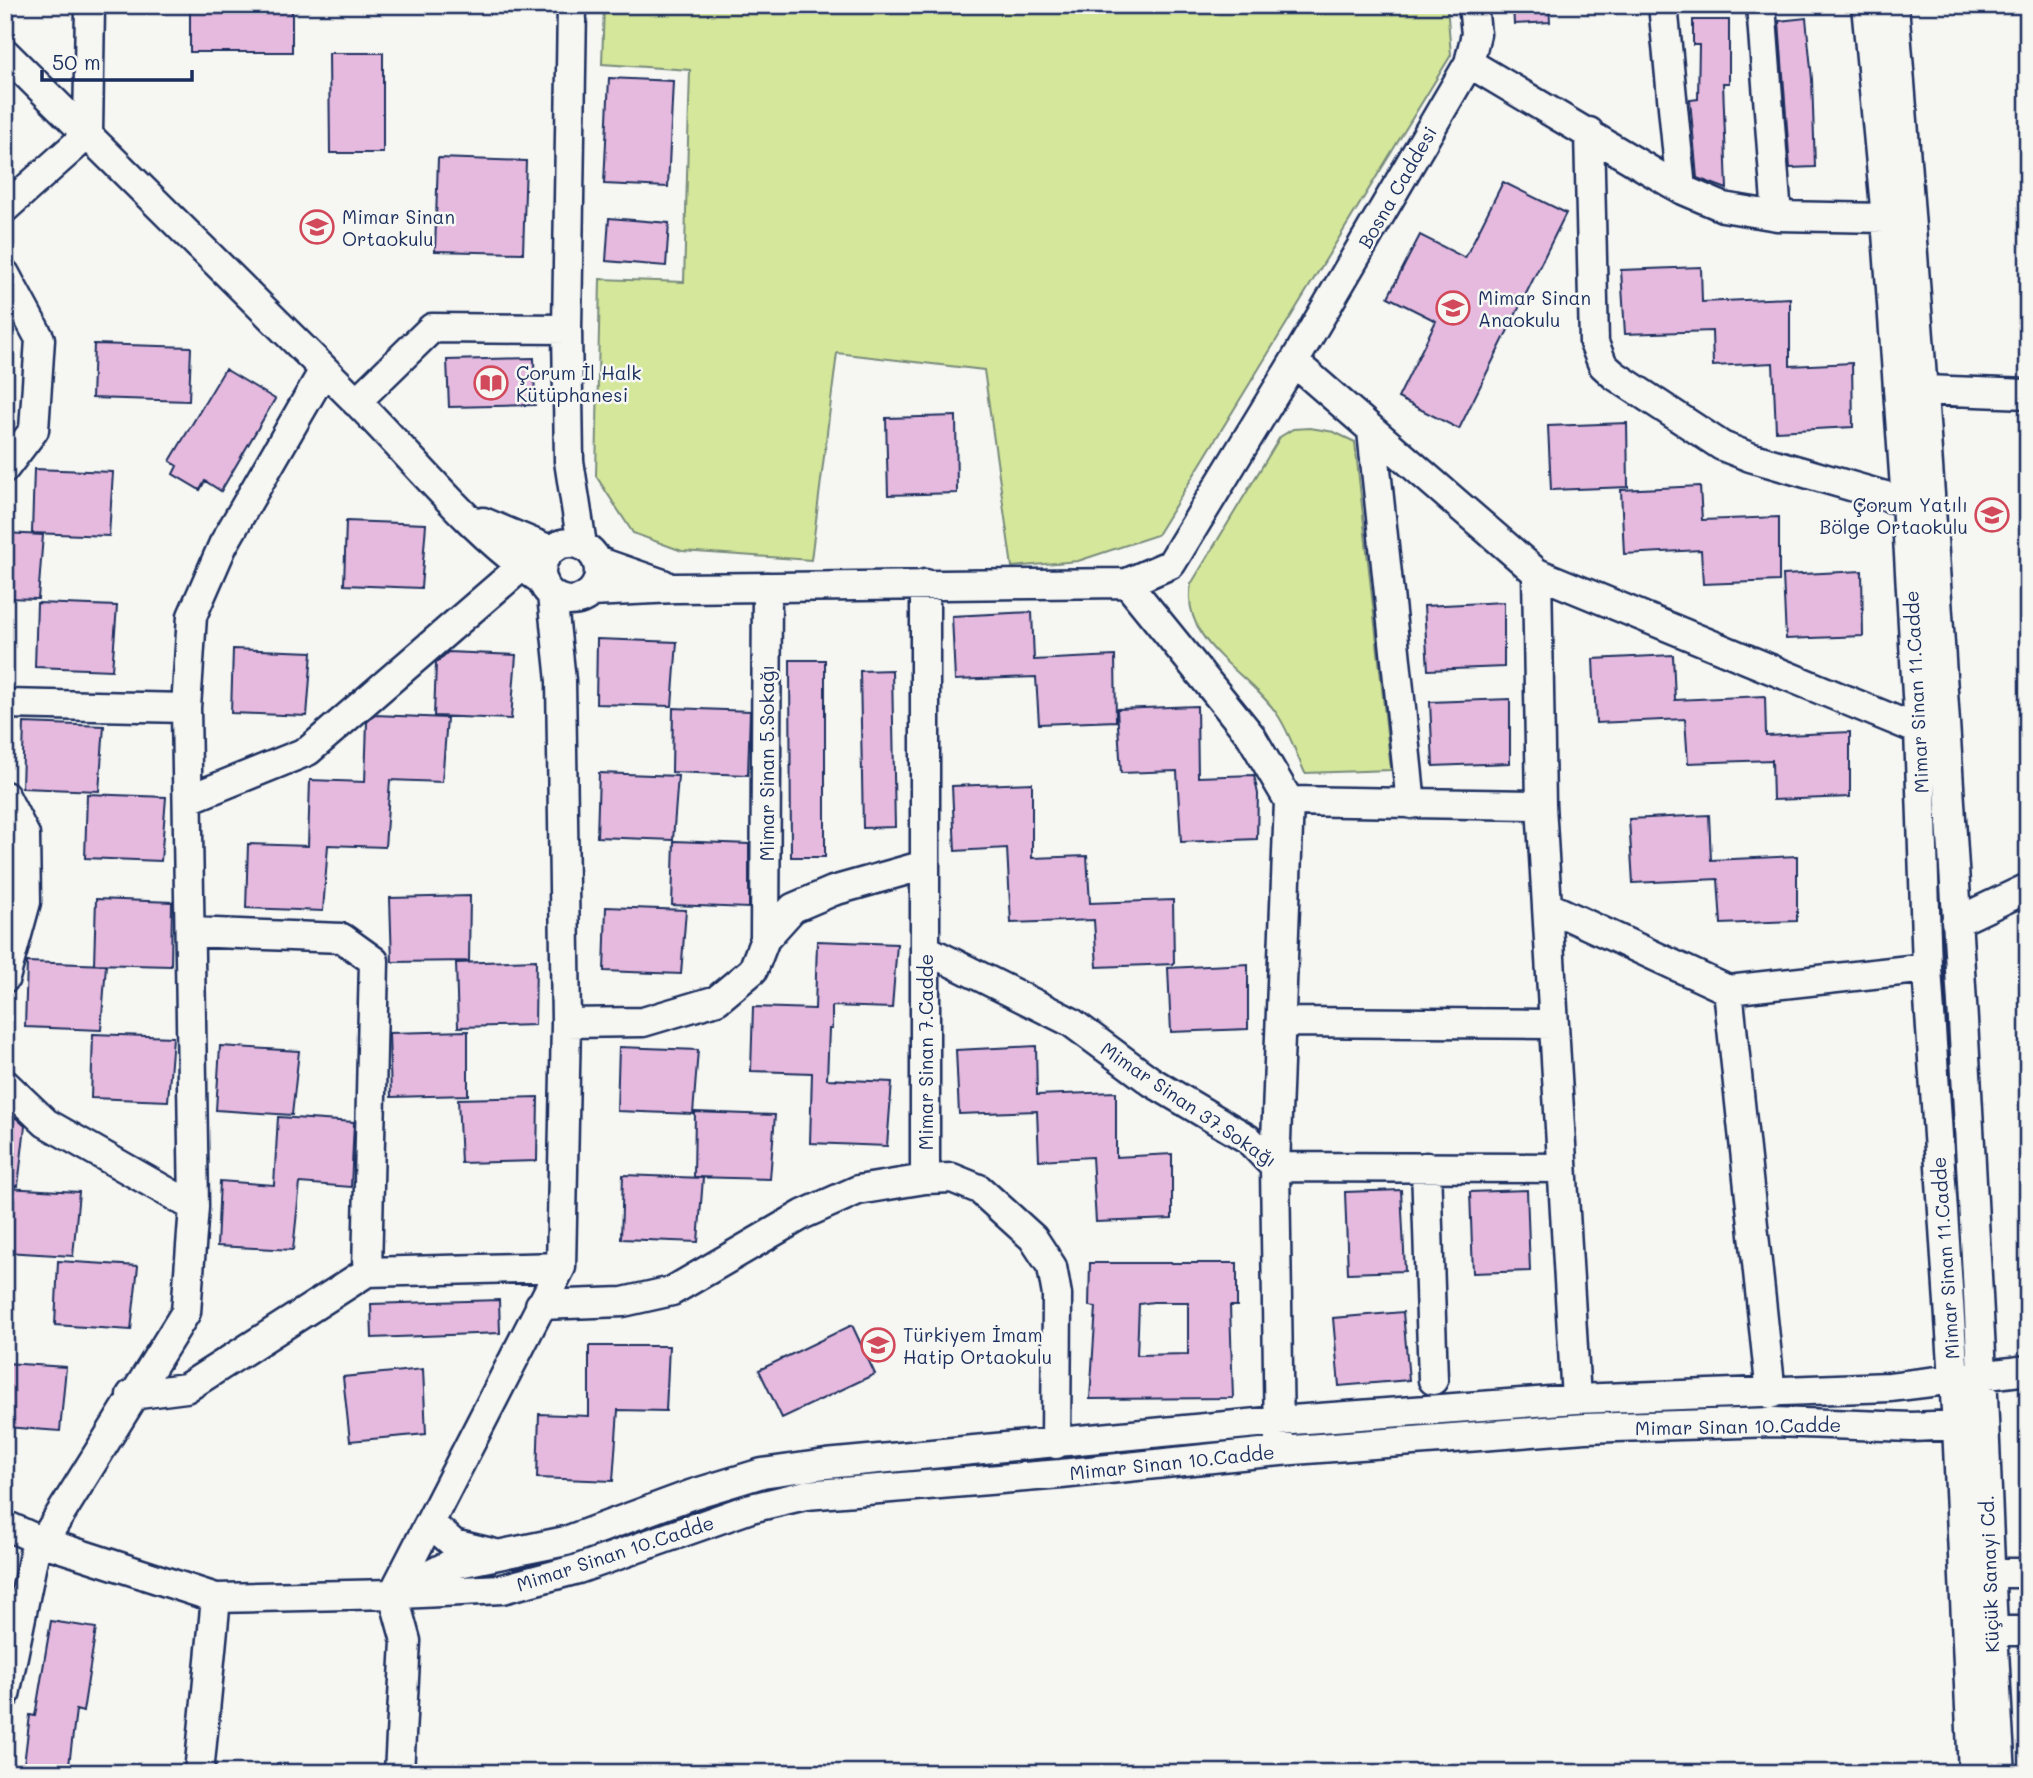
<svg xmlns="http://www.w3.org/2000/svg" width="2033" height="1778" viewBox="0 0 2033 1778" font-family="Mali,sans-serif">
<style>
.green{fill:#d5e79a;stroke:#788b7c;stroke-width:2}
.building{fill:#e6bade;stroke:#1b2f5e;stroke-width:2;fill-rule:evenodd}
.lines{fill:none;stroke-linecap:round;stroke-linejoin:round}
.minor-casing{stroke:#1b2f5e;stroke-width:33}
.minor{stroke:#f6f6f2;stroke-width:28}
.labels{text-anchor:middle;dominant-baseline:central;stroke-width:5;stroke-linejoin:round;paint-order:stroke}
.street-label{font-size:19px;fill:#1b2f5e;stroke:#f6f6f2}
.poi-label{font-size:19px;fill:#1b2f5e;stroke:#f6f6f2;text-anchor:start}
</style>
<rect width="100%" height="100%" fill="#f6f6f2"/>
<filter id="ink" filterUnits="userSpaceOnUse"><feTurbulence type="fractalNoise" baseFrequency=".0143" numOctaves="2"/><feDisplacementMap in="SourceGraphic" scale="14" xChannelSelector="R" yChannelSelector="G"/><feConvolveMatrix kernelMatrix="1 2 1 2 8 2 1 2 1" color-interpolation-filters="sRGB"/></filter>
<g filter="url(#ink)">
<path class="green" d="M 604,5 L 1447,5 L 1451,55 L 1157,535 L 1078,561 L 1012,567 L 984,370 L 837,353 L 811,560 L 682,551 L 633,533 L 596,476 L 600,279 L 684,282 L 690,70 L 602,64 Z
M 1310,428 L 1334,432 L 1355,442 L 1391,770 L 1305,773 C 1296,754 1289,731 1277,714 C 1248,671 1180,643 1191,584 L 1280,437 L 1293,429 Z"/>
<path class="building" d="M 190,5 L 292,5 L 292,52 L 190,52 Z
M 1513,5 L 1549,5 L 1550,22 L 1514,24 Z
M 1806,18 L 1812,79 L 1815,167 L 1790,168 L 1779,21 Z
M 1693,20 L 1729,20 L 1729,83 L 1723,83 L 1727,189 L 1697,178 L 1690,100 L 1698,99 L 1699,45 L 1693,45 Z
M 329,53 L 383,53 L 383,153 L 330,153 Z
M 609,78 L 673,81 L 668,187 L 604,184 Z
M 438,158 L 526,161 L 523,253 L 435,251 Z
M 1503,182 L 1566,213 L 1459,429 L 1398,398 L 1436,321 L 1388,297 L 1420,235 L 1465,258 Z
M 609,218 L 669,223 L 666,266 L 606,261 Z
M 1701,267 L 1702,302 L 1790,298 L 1790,366 L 1852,363 L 1853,427 L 1776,431 L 1773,363 L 1713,366 L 1712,331 L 1625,334 L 1621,270 Z
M 94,344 L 191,347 L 189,401 L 92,398 Z
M 534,358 L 535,405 L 449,407 L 447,360 Z
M 225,369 L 275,399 L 221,491 L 205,481 L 200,490 L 173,474 L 177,466 L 170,461 Z
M 956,416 L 957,493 L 888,495 L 886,418 Z
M 1627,423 L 1628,487 L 1551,490 L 1548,426 Z
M 34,469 L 113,472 L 109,536 L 32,533 Z
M 1700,486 L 1702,520 L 1779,517 L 1779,581 L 1703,584 L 1701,550 L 1624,554 L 1621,490 Z
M 346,521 L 426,524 L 421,588 L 344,585 Z
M 5,533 L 43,535 L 38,599 L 5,598 Z
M 1862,571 L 1863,636 L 1786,639 L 1783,575 Z
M 1504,602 L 1504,667 L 1428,670 L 1424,606 Z
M 37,603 L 117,606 L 112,670 L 35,667 Z
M 1032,612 L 1034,660 L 1115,656 L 1116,721 L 1039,724 L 1036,677 L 955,680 L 952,616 Z
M 597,639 L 677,642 L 672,706 L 596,704 Z
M 233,649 L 312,652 L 307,716 L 231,713 Z
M 448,652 L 516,655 L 511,719 L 434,716 L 436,663 Z
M 1673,655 L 1675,700 L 1765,696 L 1766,736 L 1850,732 L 1850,797 L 1773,800 L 1772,760 L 1688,763 L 1685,719 L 1596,723 L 1593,659 Z
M 790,660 L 825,660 L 825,857 L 791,857 Z
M 892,670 L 895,827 L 863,828 L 860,671 Z
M 1510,699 L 1510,763 L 1433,766 L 1430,702 Z
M 1197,706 L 1198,777 L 1254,775 L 1258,794 L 1257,839 L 1181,842 L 1177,771 L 1121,773 L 1117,709 Z
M 673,708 L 750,711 L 748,775 L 672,772 Z
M 375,715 L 447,718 L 442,782 L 390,780 L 385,847 L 328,845 L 323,911 L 246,908 L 248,844 L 308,846 L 310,780 L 365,782 L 367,722 Z
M 24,723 L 104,726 L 99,791 L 22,788 Z
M 599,773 L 678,776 L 673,840 L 597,837 Z
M 1032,783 L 1032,858 L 1087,856 L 1090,903 L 1173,900 L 1174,964 L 1097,967 L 1094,920 L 1011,923 L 1007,848 L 955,851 L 952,786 Z
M 87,794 L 166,797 L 161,861 L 85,858 Z
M 1709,815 L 1711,860 L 1797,856 L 1797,921 L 1721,924 L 1718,879 L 1633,883 L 1629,819 Z
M 674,841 L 749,844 L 749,908 L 672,905 Z
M 470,896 L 469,961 L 392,962 L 390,898 Z
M 96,899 L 172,902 L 171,966 L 94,964 Z
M 606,907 L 686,910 L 681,974 L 604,971 Z
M 817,941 L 897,944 L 892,1008 L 832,1006 L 832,1029 L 829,1029 L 827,1079 L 892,1082 L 887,1146 L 810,1143 L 812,1073 L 751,1071 L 753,1007 L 815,1009 Z
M 536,960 L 535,1025 L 458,1027 L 456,963 Z
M 27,962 L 106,965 L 101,1030 L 25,1027 Z
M 1248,964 L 1248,1029 L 1171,1032 L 1168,968 Z
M 468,1031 L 468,1095 L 391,1097 L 389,1033 Z
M 93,1034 L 173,1037 L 168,1101 L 91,1098 Z
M 220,1046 L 299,1051 L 292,1115 L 216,1110 Z
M 1036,1046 L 1037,1095 L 1116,1092 L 1116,1157 L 1172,1154 L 1172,1219 L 1096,1222 L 1092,1157 L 1039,1160 L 1037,1111 L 959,1114 L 956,1050 Z
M 619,1047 L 698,1050 L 693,1114 L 617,1111 Z
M 538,1097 L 537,1161 L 461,1163 L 458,1099 Z
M 695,1112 L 775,1115 L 770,1179 L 694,1177 Z
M 5,1117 L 16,1118 L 25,1126 L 18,1186 L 5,1186 Z
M 278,1117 L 354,1122 L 351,1187 L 300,1183 L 293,1250 L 217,1246 L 220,1181 L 274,1185 Z
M 623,1175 L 703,1178 L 698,1242 L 621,1239 Z
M 5,1188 L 79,1192 L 73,1256 L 5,1252 Z
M 1401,1190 L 1405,1271 L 1348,1273 L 1345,1192 Z
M 1527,1190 L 1530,1271 L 1473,1273 L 1470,1192 Z
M 58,1261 L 138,1266 L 131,1330 L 55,1325 Z
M 1090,1263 L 1237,1263 L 1237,1306 L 1230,1306 L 1233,1398 L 1090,1399 L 1096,1307 L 1089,1306 ZM 1153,1302 L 1188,1302 L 1188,1354 L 1137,1355 L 1139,1304 Z
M 499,1300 L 500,1333 L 372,1338 L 371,1304 Z
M 1403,1312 L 1409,1380 L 1339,1386 L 1333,1318 Z
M 852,1325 L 875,1374 L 782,1418 L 759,1370 Z
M 589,1346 L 669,1346 L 666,1411 L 618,1410 L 613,1481 L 537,1478 L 539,1414 L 589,1416 Z
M 5,1363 L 66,1367 L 60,1431 L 5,1427 Z
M 423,1369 L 426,1434 L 350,1441 L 343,1377 Z
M 51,1621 L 96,1628 L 83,1712 L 76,1710 L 68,1773 L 23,1773 L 30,1715 L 35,1716 Z"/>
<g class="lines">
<defs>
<path id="minor" d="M 572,5 L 567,329 L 569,461 L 582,545
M 1663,5 L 1681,189
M 1761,5 L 1777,216
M 1866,5 L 1886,218 L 1906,502 L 1919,730 L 1927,968 L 1957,1425 L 1973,1773
M 1894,5 C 1930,460 1959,917 1982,1373 C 1988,1506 1992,1639 2001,1773
M 5,53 C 122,169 239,285 356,401 C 416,461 471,533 543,581
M 1469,63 L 1681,189 L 1723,207 L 1777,216 L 1886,218
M 1589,132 L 1594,343 L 1603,365 L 1614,375 L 1722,446 L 1750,457 L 1906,502
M 5,208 L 88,134 L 90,5
M 5,274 L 40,339 L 34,430 L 5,468
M 1294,362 L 1537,573 L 1919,730
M 1925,390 L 2028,394
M 356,402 L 432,328 L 567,329
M 1372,431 L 1411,804
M 483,522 L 550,550
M541 572a29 29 0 1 1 58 0a29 29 0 1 1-58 0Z
M 597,561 L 663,584
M 1537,573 L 1541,805 L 1576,1399
M 1127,583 L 1251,736 L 1289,801 L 1275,1167 L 1279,1439
M 925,584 L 925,1179 L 952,1178 L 979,1189 L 1033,1238 L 1052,1267 L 1057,1295 L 1056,1444
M 591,592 L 675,588 L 1127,583 L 1171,564 L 1294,362 L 1469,63 L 1476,34 L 1473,5
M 5,704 L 186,708
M 5,796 L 25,835 L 26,902 L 5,978
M 189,799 L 308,751 L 521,567
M 1289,801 L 1541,805
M 1547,906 L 1728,990 L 1927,968
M 1956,922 L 2028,888
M 191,932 L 342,938 L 374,961 L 367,1272
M 765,939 L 767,587
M 925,949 L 1071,1022 L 1152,1082 L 1248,1139 L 1275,1167 L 1561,1168
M 1728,990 L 1771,1394
M 1281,1022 L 1554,1024
M 566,1023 L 643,1022 L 717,1000 L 753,970 L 765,939 L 793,908 L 833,891 L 925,865
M 5,1084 L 46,1123 L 194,1207
M 1426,1167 L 1433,1380
M 540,1305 L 623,1302 L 672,1291 L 804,1214 L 858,1190 L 925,1179
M 131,1395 L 186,1388 L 367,1272 L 561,1267
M 430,1523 L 454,1544 L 492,1553
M 5,1525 L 43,1542 L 216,1598 L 393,1594 L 561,1267 L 566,1023 L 561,681 L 552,595
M 43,1542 L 186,1312 L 194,1207 L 186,708 L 192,616 L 223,545 L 324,370
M 1989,1573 L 2028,1573
M 393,1594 L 449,1565 L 566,1541 L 693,1494 L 762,1473 L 826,1464 L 1279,1421 L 1576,1399 L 1890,1387 L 2028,1370
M 393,1594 L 406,1641 L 399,1773
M 400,1594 L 502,1589 L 578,1569 L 751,1508 L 806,1495 L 1061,1474 L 1280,1451 L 1585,1428 L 1774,1422 L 1912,1427 L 1976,1424
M 1991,1631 L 2028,1631
M 5,1695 L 37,1539
M 199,1773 L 216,1598"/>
</defs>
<use href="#minor" class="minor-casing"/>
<use href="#minor" class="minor"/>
</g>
</g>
<defs>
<symbol id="school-ring" viewBox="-11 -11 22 22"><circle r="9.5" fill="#f6f6f2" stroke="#d1495b" stroke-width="1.5"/><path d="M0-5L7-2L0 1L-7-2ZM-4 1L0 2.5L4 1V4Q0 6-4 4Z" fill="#d1495b"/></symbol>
<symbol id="library-ring" viewBox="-11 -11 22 22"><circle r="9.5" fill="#f6f6f2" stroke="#d1495b" stroke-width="1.5"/><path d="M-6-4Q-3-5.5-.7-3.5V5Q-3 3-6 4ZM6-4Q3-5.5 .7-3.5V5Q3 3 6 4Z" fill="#d1495b"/></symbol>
</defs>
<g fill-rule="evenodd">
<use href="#school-ring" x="298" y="208" width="38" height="38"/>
<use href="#school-ring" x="1434" y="289" width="38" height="38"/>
<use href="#library-ring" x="472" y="364" width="38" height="38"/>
<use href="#school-ring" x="1973" y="496" width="38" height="38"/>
<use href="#school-ring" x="859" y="1326" width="38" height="38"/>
</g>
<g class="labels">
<g class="street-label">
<text transform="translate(1397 187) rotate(-60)">Bosna Caddesi</text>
<text transform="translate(1916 692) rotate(-93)">Mimar Sinan 11.Cadde</text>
<text transform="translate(766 763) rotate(-90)">Mimar Sinan 5.Sokağı</text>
<text transform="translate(925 1052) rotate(-90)">Mimar Sinan 7.Cadde</text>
<text transform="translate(1189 1104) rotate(34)">Mimar Sinan 37.Sokağı</text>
<text transform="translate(1945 1258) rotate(-94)">Mimar Sinan 11.Cadde</text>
<text transform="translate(1738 1426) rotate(-1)">Mimar Sinan 10.Cadde</text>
<text transform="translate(1172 1462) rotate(-6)">Mimar Sinan 10.Cadde</text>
<text transform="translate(615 1553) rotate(-18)">Mimar Sinan 10.Cadde</text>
<text transform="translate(1989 1574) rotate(-92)">Küçük Sanayi Cd.</text>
</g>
<g class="poi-label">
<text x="342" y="216">Mimar Sinan<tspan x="342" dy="22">Ortaokulu</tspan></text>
<text x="1478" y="297">Mimar Sinan<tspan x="1478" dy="22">Anaokulu</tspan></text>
<text x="516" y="372">Çorum İl Halk<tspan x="516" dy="22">Kütüphanesi</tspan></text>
<text x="1968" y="504" text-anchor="end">Çorum Yatılı<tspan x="1968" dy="22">Bölge Ortaokulu</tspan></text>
<text x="903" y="1334">Türkiyem İmam<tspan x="903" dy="22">Hatip Ortaokulu</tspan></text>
</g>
</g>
<rect width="2033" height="1778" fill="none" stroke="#f6f6f2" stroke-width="28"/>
<rect x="14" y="14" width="2005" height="1750" fill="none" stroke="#1b2f5e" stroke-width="2.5" filter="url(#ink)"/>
<path d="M42 70v10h150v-10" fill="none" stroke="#1b2f5e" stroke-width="3.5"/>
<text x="52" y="70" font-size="21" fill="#1b2f5e" stroke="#f6f6f2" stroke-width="5" paint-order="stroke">50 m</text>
</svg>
